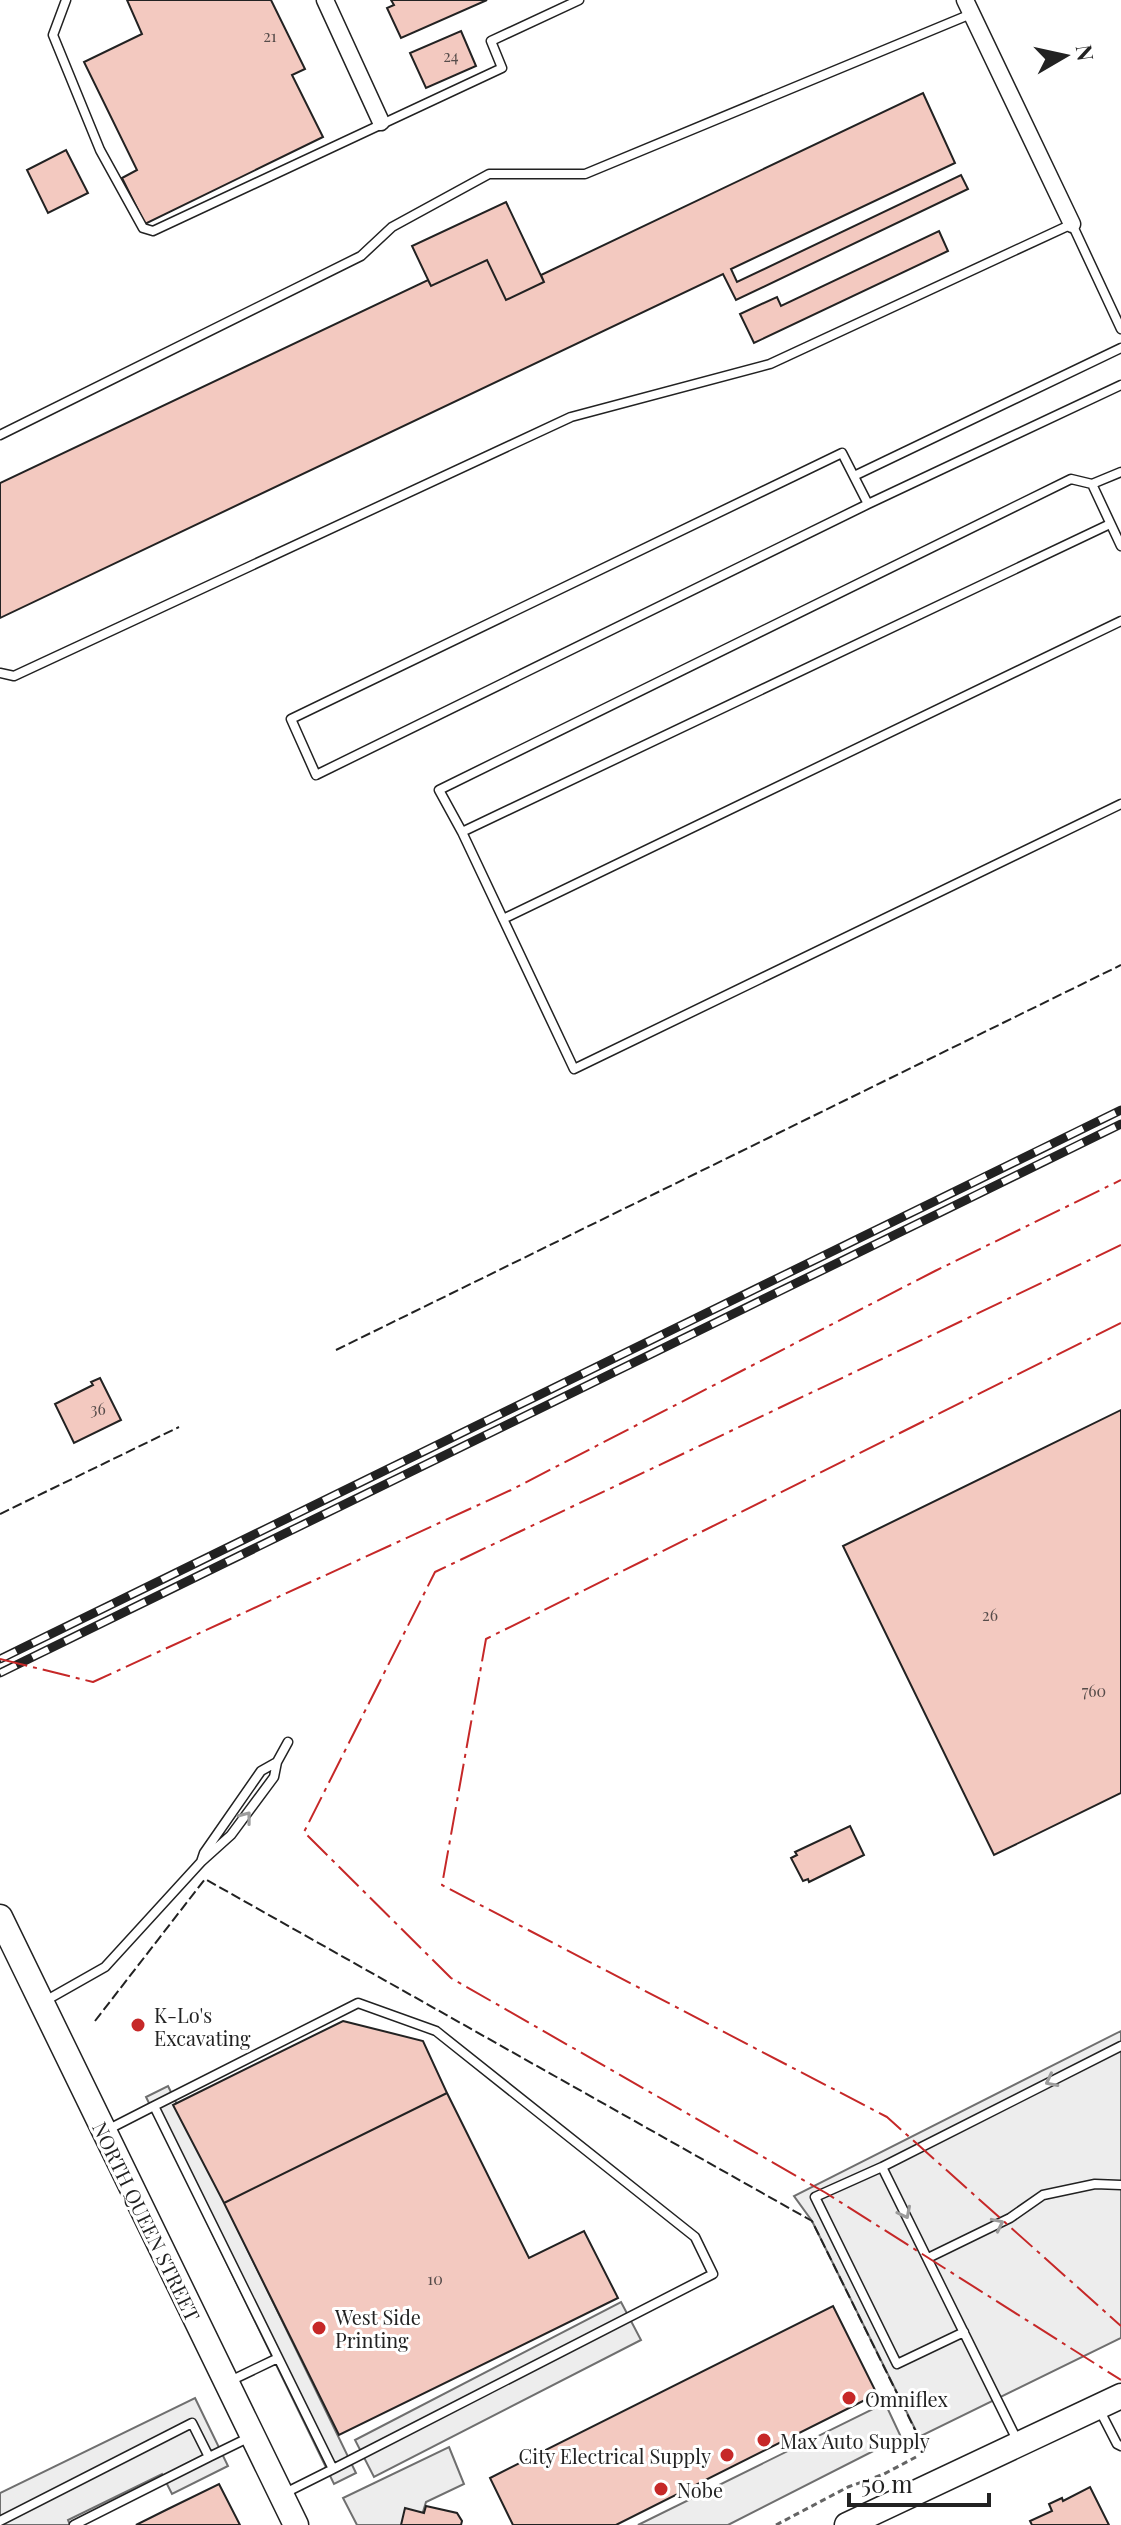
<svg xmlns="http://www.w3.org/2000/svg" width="1121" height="2525" viewBox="0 0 1121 2525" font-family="'Playfair Display',serif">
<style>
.parking{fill:#ededed;stroke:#6f6f6f;stroke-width:2}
.building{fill:#f3c9c0;stroke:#222;stroke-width:2}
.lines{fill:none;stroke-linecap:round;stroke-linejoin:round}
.lane-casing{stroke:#222;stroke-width:11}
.street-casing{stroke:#222;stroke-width:19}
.secondary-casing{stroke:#222;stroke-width:27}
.path{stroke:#646464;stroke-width:3;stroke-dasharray:6 4;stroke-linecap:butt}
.lane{stroke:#fff;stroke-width:8}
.street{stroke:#fff;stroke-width:16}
.secondary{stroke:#fff;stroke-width:24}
.rail-casing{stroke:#222;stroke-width:9}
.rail{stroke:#fff;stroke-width:6;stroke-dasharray:18;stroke-linecap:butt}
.fence{stroke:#222;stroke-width:2;stroke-dasharray:10 4;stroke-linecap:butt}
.power{stroke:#c62828;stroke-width:2;stroke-dasharray:28 6 4 6;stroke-linecap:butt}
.oneway{stroke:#9c9c9c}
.poi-dot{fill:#c62828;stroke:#fff;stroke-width:3}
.labels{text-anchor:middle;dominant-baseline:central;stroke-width:6;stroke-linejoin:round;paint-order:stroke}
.number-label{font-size:16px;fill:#564c4a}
.poi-label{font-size:20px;fill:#222;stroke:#fff;text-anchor:start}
.street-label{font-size:20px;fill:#222;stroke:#fff}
</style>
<rect width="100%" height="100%" fill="#fff"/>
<path class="parking" d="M 1121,2031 L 1121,2338 L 919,2437 L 812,2221 L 794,2196 Z
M 168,2086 L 356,2473 L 334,2484 L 146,2097 Z
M 621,2302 L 641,2340 L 374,2477 L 355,2440 Z
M 195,2398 L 228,2466 L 172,2494 L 162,2474 L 68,2520 L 70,2525 L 0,2525 L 0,2493 Z
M 885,2403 L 901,2437 L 728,2525 L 638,2525 Z
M 449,2447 L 464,2484 L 426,2502 L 419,2525 L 357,2525 L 343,2498 Z"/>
<path class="building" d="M 127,0 L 271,0 L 305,69 L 292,75 L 323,137 L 145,224 L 122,178 L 137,170 L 84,62 L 142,34 Z
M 391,0 L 487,0 L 401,38 L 387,8 L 394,5 Z
M 461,31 L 476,66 L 426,88 L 410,53 Z
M 923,93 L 955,163 L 731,269 L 737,282 L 961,175 L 968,189 L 736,300 L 723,274 L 0,618 L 0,483 L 428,280 L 431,286 L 487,260 L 506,300 L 544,282 L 541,275 Z
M 66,150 L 88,193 L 48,213 L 27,170 Z
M 506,202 L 544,282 L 506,300 L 487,260 L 431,286 L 412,246 Z
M 939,231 L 948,251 L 754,343 L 740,314 L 777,297 L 781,306 Z
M 100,1378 L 121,1420 L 74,1443 L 55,1404 L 93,1385 L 91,1382 Z
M 1121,1410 L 1121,1793 L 994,1855 L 843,1546 Z
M 850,1826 L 864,1855 L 809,1882 L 808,1879 L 803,1881 L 791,1858 L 797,1855 L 795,1852 Z
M 343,2021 L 423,2041 L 447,2093 L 224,2203 L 173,2105 Z
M 447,2093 L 529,2258 L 584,2231 L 618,2298 L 339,2435 L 224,2203 Z
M 833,2306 L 877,2394 L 616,2525 L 513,2525 L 490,2478 Z
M 219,2484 L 240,2525 L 136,2525 L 168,2509 Z
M 1090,2487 L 1109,2525 L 1032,2525 L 1030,2521 L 1052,2511 L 1049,2504 L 1062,2498 L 1063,2501 Z
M 426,2506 L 457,2513 L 462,2521 L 461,2525 L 401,2525 L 405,2508 L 424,2513 Z"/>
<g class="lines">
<defs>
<path id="lane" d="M 66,0 L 53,35 L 100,150 L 143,228 L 153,231 L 502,68 L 491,41 L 579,0
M 0,435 L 361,256 L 392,227 L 489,174 L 585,174 L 971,14
M 1121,472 L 1092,484 L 1121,546
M 854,476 L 1121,348
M 1092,484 L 1071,479 L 439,790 L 462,832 L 1110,524
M 868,504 L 842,453 L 291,719 L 316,775 L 868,504 L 1121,385
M 0,673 L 14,676 L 571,417 L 770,364 L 1072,224 L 1121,329
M 462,832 L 574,1069 L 1121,804
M 503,919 L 1121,621
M 201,1862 L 204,1853 L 261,1771 L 277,1762
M 45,2001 L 105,1967 L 201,1862 L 231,1835 L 274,1777 L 277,1762 L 288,1742
M 154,2106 L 358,2003 L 436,2031 L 695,2237 L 713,2274 L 333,2469
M 107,2130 L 154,2106 L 333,2469 L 285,2493
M 882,2167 L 1017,2440
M 928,2258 L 1010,2218 L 1043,2195 L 1095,2184 L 1121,2185
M 964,2332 L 897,2364 L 815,2197 L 882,2167 L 1121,2046
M 228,2382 L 278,2358
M 1099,2409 L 1117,2444 L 1121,2446
M 209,2457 L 252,2436
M 0,2521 L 192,2423 L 209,2457 L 74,2525"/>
<path id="street" d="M 325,0 L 381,122
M 965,0 L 1072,224"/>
<path id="secondary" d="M 0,1917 L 296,2525
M 847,2525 L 1121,2396"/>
</defs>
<use href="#lane" class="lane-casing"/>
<use href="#street" class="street-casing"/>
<use href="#secondary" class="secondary-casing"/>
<path class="path" d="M 776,2525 L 848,2487 L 884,2474 L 916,2457"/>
<use href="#lane" class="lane"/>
<use href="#street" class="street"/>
<use href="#secondary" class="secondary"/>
<defs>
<path id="rail" d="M 0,1659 L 1121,1110
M 0,1673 L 1121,1124"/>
</defs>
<use href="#rail" class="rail-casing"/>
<use href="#rail" class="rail"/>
<path class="fence" d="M 336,1350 L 1121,965
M 0,1514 L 179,1427
M 95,2021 L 205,1879 L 812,2221 L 922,2444"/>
<path class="power" d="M 1121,1245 L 435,1572 L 304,1832 L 451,1978 L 826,2193 L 1121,2380
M 1121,1323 L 486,1639 L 442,1885 L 887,2117 L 1121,2326
M 0,1659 L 93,1682 L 511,1490 L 935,1271 L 1121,1180"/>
</g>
<defs><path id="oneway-chevron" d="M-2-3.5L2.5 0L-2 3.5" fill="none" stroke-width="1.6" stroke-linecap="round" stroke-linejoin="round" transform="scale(2)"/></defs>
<g class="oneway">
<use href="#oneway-chevron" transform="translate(246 1817) rotate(-52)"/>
<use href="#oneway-chevron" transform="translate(1051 2081) rotate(153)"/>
<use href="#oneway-chevron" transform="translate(905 2213) rotate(63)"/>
<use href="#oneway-chevron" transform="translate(998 2224) rotate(-26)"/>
</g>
<g class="poi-dot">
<circle cx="138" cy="2025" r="8"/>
<circle cx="319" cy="2328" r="8"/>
<circle cx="849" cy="2398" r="8"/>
<circle cx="764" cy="2440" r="8"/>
<circle cx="727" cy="2455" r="8"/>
<circle cx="661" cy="2489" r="8"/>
</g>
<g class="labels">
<g class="number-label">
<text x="270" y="35">21</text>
<text x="451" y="55">24</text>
<text x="98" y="1408">36</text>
<text x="990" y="1614">26</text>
<text x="1094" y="1690">760</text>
<text x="435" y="2278">10</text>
</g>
<g class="poi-label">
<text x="154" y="2014">K-Lo's<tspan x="154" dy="23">Excavating</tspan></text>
<text x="335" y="2316">West Side<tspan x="335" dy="23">Printing</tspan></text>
<text x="865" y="2398">Omniflex</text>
<text x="780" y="2440">Max Auto Supply</text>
<text x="711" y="2455" text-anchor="end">City Electrical Supply</text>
<text x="677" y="2489">Nobe</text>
</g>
<g class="street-label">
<text transform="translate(147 2221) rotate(64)">NORTH QUEEN STREET</text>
</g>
</g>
<g transform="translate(1065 56) rotate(81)" stroke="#ffffff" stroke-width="6" paint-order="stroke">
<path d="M0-6L14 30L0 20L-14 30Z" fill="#222222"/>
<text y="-12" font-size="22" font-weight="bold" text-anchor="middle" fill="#222222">N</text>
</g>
<path d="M849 2493v12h140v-12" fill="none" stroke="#222222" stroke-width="4"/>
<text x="861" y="2493" font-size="24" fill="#222222" stroke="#ffffff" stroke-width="6" paint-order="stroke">50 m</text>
</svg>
